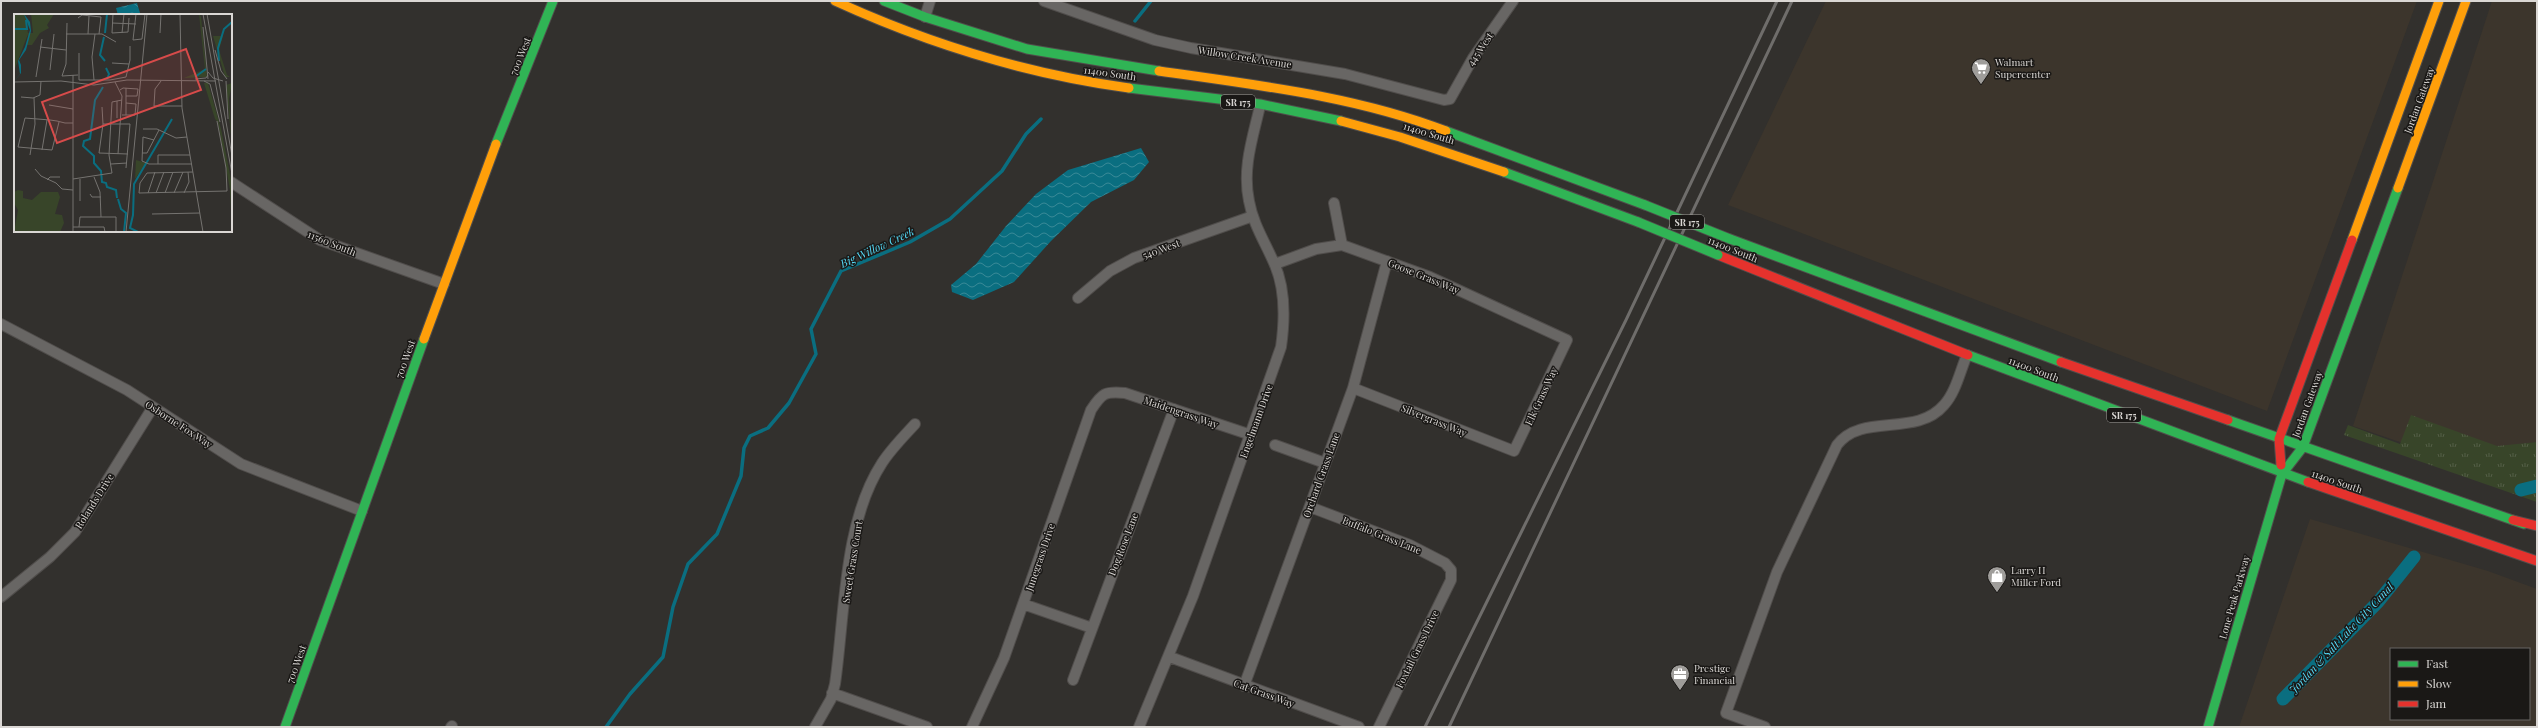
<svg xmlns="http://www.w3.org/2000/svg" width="2538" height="728" viewBox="0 0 2538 728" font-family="'Playfair Display',serif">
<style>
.built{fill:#3c352c;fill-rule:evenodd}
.grass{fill:url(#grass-tufts)}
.water{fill:url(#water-waves)}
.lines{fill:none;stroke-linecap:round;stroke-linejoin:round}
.stream{stroke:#0a6e80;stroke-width:3.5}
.canal{stroke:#0a6e80;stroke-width:13}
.street-casing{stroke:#504d4b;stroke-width:12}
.fast-casing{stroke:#504d4b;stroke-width:11}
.slow-casing{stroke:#504d4b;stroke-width:11}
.jam-casing{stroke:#504d4b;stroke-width:11}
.street{stroke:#686664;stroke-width:10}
.fast{stroke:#30b455;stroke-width:9}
.slow{stroke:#ff9f0a;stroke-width:9}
.jam{stroke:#e5322d;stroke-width:9}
.rail{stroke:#6f6d6b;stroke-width:3}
.fast-bridge-casing{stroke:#504d4b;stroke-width:11;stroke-linecap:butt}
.fast-bridge{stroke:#30b455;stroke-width:9}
.labels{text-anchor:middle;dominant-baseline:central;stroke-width:3;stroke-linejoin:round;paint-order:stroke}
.shield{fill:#1a1816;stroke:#a09e9b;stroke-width:1}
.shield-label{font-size:9px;font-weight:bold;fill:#dad7d4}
.street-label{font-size:10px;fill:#dad7d4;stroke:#1a1816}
.poi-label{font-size:10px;fill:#dad7d4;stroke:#1a1816;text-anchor:start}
.water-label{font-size:11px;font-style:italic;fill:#56d9f6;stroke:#1a1816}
.inset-river{fill:none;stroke:#0a6e80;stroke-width:2}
.inset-road{fill:none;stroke:#757370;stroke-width:1}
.view{fill:#d74b4a;fill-opacity:0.15;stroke:#d74b4a;stroke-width:2}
.inset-edge{fill:none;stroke:#dad7d4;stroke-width:2}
</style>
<defs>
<pattern id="grass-tufts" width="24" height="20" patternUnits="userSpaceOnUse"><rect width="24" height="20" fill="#384529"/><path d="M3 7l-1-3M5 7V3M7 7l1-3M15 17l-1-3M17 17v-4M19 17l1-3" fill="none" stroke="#545f47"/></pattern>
<pattern id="water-waves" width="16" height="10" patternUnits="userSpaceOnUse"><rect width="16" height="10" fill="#0a6e80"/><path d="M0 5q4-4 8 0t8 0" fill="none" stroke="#398997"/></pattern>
</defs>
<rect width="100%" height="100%" fill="#32302d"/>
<path class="built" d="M 1826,1 L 2417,1 L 2267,411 L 1728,205 Z
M 2492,1 L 2537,1 L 2537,442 L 2438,455 L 2353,426 Z
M 2310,519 L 2488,571 L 2537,589 L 2537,727 L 2239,727 ZM 2391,649 L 2529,649 L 2529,719 L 2391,719 Z"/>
<path class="grass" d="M 2411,415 L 2497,446 L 2537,442 L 2537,502 L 2344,435 L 2348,425 L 2400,444 Z"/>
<path class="water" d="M 137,3 L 140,13 L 118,15 L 116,8 Z
M 1141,148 L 1149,162 L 1134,180 L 1091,202 L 1051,241 L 1014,282 L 973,300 L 952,292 L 951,285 L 976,264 L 1006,226 L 1036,194 L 1068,170 Z"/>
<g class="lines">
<path class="stream" d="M 1135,21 L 1151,1
M 606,727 L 630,694 L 663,657 L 673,607 L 688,564 L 717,534 L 741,476 L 744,448 L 750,436 L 768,428 L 789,403 L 816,354 L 811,329 L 841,271 L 910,242 L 950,219 L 1002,171 L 1026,134 L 1041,119"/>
<path class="canal" d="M 2521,490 L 2537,486
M 2283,699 L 2378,602 L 2414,557"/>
<defs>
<path id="street" d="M 1044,1 L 1155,40 L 1191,48 L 1345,74 L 1444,100 L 1450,99 L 1473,58 L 1513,1
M 925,17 L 930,1
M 231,182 L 320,240 L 444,284
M 1334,203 L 1342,245
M 1275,264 L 1316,249 L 1342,245 L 1430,277 L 1567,340 L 1514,451 L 1353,388
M 1078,298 L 1110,271 L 1134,258 L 1253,216
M 1,324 L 127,390 L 241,464 L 362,511
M 1275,445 L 1325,463
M 1310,507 L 1410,545 L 1445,563 L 1451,570 L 1451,580 L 1379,727
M 1,597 L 50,557 L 75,532 L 153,407
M 1023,604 L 1092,628
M 1170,657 L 1359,727
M 1073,680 L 1174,409
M 1244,686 L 1353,388 L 1387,261
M 832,693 L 927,727
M 451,727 L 452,726
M 815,727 L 831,699 L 835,684 C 845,615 843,523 882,463 C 891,449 904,436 915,424
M 972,727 L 1004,658 L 1091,410 C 1102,393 1105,391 1125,393 L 1251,435
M 1139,727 L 1193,596 L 1281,347 C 1285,319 1286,289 1274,263 C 1265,242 1253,224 1249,201 C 1242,168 1253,137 1260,106
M 1765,727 L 1726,713 L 1777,572 L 1837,445 C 1862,412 1916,438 1944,405 C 1956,392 1960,371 1967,355"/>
<path id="fast" d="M 884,1 L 925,17 L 1027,49 L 1159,71
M 1129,88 L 1260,104 L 1341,121
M 1446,131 L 1645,205
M 496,144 L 553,1
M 1504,172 L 1638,222
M 1730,239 L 2061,362
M 1968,355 L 2308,482
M 2228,420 L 2524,524
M 2282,474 L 2303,447 L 2398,188
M 285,727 L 424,339
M 2208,727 L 2282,474 L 2281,465"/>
<path id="slow" d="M 835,1 C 929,44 1026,74 1129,88
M 1159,71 C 1256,85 1355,96 1446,131
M 1341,121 L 1400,137 L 1504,172
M 2398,188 L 2466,1
M 2352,240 L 2439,1
M 424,339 L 496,144"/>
<path id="jam" d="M 1718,255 L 1968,355
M 2061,362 L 2228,420
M 2281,465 L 2279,439 L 2352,240
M 2308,482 L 2537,561
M 2513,520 L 2537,526"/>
</defs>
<use href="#street" class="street-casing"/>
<use href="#fast" class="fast-casing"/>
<use href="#slow" class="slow-casing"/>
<use href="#jam" class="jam-casing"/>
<use href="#street" class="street"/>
<use href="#fast" class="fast"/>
<use href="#slow" class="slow"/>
<use href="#jam" class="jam"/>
<path class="rail" d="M 1425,727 L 1626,320 L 1777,1
M 1449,727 L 1792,1"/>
<defs>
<path id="fast-bridge" d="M 1645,205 L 1730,239
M 1638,222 L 1718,255"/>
</defs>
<use href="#fast-bridge" class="fast-bridge-casing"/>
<use href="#fast-bridge" class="fast-bridge"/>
</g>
<defs>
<symbol id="supermarket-pin" viewBox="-11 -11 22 30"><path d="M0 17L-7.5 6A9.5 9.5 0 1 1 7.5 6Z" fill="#9f9d9a" stroke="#1a1816"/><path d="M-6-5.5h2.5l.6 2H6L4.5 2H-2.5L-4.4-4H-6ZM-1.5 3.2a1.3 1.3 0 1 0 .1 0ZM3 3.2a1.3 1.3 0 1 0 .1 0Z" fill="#fff"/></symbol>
<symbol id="shop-pin" viewBox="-11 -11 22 30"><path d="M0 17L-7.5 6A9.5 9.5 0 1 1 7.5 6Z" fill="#9f9d9a" stroke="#1a1816"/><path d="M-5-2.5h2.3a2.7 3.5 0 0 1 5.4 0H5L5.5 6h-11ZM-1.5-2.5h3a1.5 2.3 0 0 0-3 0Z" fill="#fff"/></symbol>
<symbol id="office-pin" viewBox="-11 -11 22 30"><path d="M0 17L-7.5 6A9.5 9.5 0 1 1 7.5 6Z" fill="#9f9d9a" stroke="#1a1816"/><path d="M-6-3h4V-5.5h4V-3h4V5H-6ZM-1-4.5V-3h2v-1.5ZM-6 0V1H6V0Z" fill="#fff"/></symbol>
</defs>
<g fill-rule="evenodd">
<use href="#supermarket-pin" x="1970" y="57" width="22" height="30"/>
<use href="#shop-pin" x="1986" y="565" width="22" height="30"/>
<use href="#office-pin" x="1669" y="663" width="22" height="30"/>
</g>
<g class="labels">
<g class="shield">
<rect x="1221" y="95" width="34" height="14" rx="3"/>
<rect x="1670" y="215" width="34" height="14" rx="3"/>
<rect x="2107" y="408" width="34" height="14" rx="3"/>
</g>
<g class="shield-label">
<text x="1238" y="102">SR 175</text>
<text x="1687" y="222">SR 175</text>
<text x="2124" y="415">SR 175</text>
</g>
<g class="street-label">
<text transform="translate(1480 49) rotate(-56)">445 West</text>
<text transform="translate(520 56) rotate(-68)">700 West</text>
<text transform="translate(1245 57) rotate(9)">Willow Creek Avenue</text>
<text transform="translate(1110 73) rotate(8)">11400 South</text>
<text transform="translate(2419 100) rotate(-70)">Jordan Gateway</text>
<text transform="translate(1429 133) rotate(17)">11400 South</text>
<text transform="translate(332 243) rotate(22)">11560 South</text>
<text transform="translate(1161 249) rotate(-20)">540 West</text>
<text transform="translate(1733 249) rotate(22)">11400 South</text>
<text transform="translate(1424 276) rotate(22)">Goose Grass Way</text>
<text transform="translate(405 359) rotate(-70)">700 West</text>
<text transform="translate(2034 369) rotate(21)">11400 South</text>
<text transform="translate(1541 396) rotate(-65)">Elk Grass Way</text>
<text transform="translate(2307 404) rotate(-70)">Jordan Gateway</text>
<text transform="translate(1181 412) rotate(19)">Maidengrass Way</text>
<text transform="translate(1434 420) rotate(22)">Silvergrass Way</text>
<text transform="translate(1256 421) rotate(-70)">Engelmann Drive</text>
<text transform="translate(179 424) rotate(33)">Osborne Fox Way</text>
<text transform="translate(1321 475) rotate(-70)">Orchard Grass Lane</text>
<text transform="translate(2337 481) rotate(19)">11400 South</text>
<text transform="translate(94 501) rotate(-58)">Rolands Drive</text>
<text transform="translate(1382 535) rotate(22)">Buffalo Grass Lane</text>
<text transform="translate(1123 544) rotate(-69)">Dog Rose Lane</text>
<text transform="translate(1040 557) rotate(-71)">Junegrass Drive</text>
<text transform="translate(852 562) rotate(-81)">Sweet Grass Court</text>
<text transform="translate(2234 597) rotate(-74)">Lone Peak Parkway</text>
<text transform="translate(1417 649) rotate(-64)">Foxtail Grass Drive</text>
<text transform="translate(296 664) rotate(-70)">700 West</text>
<text transform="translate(1264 693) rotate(20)">Cat Grass Way</text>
</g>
<g class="poi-label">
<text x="1995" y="62">Walmart<tspan x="1995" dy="12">Supercenter</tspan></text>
<text x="2011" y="570">Larry H<tspan x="2011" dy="12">Miller Ford</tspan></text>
<text x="1694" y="668">Prestige<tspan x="1694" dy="12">Financial</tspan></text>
</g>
<g class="water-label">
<text transform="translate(877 247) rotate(-25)">Big Willow Creek</text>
<text transform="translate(2341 638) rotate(-47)">Jordan &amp; Salt Lake City Canal</text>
</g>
</g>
<g transform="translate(14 14)">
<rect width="218" height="218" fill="#32302d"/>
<path d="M 185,0 L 187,3 L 193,63 L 170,64 L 191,55 ZM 199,22 L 209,22 L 205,36 L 213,61 L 216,63 L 211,63 ZM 190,69 L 194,69 L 207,115 L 215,155 L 218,172 L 218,216 L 216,176 L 204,108 L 201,105 ZM 218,69 L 215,85 L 218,131 L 212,71 ZM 4,176 L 9,177 L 9,184 L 18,186 L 27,178 L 44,178 L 46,183 L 41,200 L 48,201 L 50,209 L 46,218 L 0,218 L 4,196 L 0,189 L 0,178 Z" fill="#384529"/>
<path d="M 0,0 L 11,0 L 14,19 L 19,19 L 17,0 L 40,0 L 33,11 L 35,14 L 26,19 L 18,31 L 13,31 L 14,20 L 0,57 ZM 122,146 L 132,149 L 121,165 Z" fill="#384529"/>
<path d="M 10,0 L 16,8 L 17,17 L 12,36 L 5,46 L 7,51 L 7,59 L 0,68 L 6,60 L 4,47 L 11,33 L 16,16 Z" fill="#0a6e80"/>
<path class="inset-river" d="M 0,15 L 13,15 L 12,6M 91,19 L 93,0M 90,23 L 86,41 L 91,47M 205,47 L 204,34 L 210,15 L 218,8M 92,54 L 95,60 L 93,65M 181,63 L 192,55M 89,73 L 81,86 L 76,125 L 70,127 L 69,132 L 80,142 L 80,149 L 87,157 L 88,168 L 92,169 L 93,173 L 102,176 L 103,184M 104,185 L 107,195 L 112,199 L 110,218M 124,218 L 116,214 L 119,201 L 120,170 L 158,105"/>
<path class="inset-road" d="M 99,0 L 98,19 L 114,18 L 115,4M 122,0 L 119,26 L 128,25 L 131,0M 166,0 L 168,94 L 189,218M 189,0 L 218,160M 193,0 L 218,142M 64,4 L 68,1 L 87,3 L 85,20M 53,9 L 52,50 L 48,62 L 64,61M 98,9 L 122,10M 189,13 L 194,65M 108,19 L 110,0M 146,19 L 147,0M 52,20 L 88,20 L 102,28M 74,20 L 75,2M 26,33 L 52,36M 201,36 L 207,57 L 213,65M 65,39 L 65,66 L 96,66 L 112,63 L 116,46 L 116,32M 98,49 L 115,50M 36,56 L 40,20M 194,58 L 199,64 L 209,67M 59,61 L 59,218M 22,63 L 28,25M 181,65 L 192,64 L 194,61M 80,66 L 78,43 L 81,20M 147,67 L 141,75 L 140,92 L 168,92M 190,67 L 196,70 L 206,108M 212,67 L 214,105M 0,68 L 47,67 L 80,71 L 113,66 L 202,67M 101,68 L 108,82 L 104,140M 112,74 L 112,101M 106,76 L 109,74 L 124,75 L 123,82 L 112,82M 7,83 L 19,84 L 26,81 L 27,67M 35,91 L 59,95M 88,93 L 89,110 L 85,139 L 114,140M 108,101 L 121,101 L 122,90 L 112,89M 103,104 L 103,87M 45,108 L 38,136 L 4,133 L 11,104 L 36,106 L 43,107 L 51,109 L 59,109M 89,110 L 116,110 L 112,154M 129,115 L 143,115 L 162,124 L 173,123M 140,126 L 129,123 L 128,147 L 135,150 L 178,150M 28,136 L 33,106M 128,139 L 133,139 L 145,116M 16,141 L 21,110 L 20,84M 97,150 L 113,149M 144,150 L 144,141 L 176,141M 21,155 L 27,162 L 42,169 L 48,175 L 59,176M 179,158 L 133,159 L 126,169 L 125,179 L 213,177 L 212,154 L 203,107M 98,159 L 95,141 L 98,88 L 108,86M 80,163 L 86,178 L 87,203M 59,165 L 98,159M 66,165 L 66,187M 33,166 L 36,163 L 46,163M 134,179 L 141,158M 142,179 L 150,158M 151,179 L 159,158M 160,179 L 169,158M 170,179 L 175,168 L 174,158M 76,180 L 78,183 L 87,183M 138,200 L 186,199M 59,213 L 90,213 L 91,218M 65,213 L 66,203 L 102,203 L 102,218M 112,218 L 133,0"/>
<path class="view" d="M 172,35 L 187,76 L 43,129 L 28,88 Z"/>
<rect width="218" height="218" class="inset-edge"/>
</g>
<rect width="2538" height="728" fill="none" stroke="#dad7d4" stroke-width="4"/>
<rect x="2390" y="648" width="140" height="72" fill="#1a1816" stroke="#676462"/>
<rect x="2398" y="661" width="20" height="6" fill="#30b455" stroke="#676462"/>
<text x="2426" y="668" font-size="12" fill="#dad7d4">Fast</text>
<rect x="2398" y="681" width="20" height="6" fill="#ff9f0a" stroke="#676462"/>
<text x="2426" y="688" font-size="12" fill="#dad7d4">Slow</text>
<rect x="2398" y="701" width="20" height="6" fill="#e5322d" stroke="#676462"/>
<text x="2426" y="708" font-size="12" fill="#dad7d4">Jam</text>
</svg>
